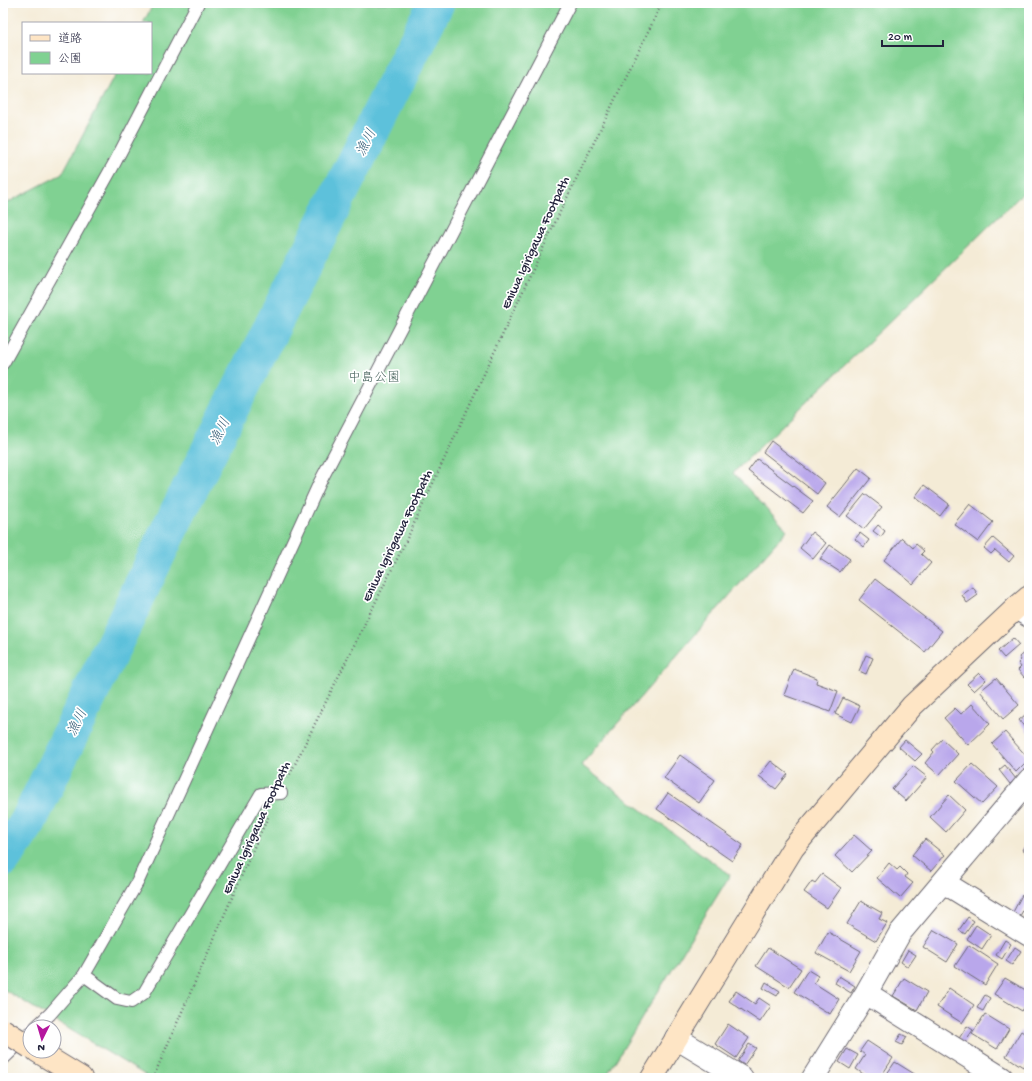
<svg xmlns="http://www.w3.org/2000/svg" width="1032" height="1081" font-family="'Gochi Hand','Klee One',sans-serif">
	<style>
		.green { fill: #80d192; stroke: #517a66 }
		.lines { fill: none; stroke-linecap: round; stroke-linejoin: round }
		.river { stroke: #5dc1db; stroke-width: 37 }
		.building { fill: #b9a7eb }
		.lane-casing { stroke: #6c6871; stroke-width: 14 }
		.street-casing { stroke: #6c6871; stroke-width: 24 }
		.secondary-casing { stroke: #6c6871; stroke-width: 24 }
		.path { stroke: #6c6871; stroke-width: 2.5; stroke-dasharray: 1 3; stroke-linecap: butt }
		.lane { stroke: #fff; stroke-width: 12 }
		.street { stroke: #fff; stroke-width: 22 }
		.secondary { stroke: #fee5c5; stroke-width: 22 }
		.secondary-bridge-casing { stroke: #6c6871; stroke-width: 24; stroke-linecap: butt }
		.secondary-bridge { stroke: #fee5c5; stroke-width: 22 }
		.labels { text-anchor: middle; stroke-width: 3.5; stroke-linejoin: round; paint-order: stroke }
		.street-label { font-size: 13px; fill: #22223b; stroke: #fff }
		.park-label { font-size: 13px; fill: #435f59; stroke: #fff }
		.water-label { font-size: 14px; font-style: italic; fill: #3a627b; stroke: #fff }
	</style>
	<rect width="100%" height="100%" fill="#fff"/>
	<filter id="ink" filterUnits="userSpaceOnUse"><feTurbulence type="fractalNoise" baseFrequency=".025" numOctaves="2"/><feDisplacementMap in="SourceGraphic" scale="8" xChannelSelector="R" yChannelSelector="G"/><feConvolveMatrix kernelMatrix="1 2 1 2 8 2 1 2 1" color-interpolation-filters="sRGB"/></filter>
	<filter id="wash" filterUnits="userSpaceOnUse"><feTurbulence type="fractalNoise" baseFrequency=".012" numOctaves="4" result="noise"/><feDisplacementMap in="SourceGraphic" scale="16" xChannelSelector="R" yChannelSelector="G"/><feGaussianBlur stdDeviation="0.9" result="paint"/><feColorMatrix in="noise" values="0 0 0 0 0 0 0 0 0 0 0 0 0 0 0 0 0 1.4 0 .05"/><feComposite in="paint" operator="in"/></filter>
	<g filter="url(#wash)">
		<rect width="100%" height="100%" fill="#f4ebd6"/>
		<path class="green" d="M154,3h875v184l-13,13 -283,273 54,57 -206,235 149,110 -125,203h-455l-147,-89v-784l59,-31 54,-101h35v-50h-8z"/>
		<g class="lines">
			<path class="river" d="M3,859l25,-37 141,-292 267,-527"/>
		</g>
		<g id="blocks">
			<path class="building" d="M771,441l54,42 -8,11 -54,-42z
				M757,459l56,42 -10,12 -55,-42z
				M858,468l13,10 -31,39 -13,-10z
				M924,485l25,19 -9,12 -25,-19z
				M865,494l17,13 -18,22 -17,-13z
				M970,504l23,18 -15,20 -24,-18z
				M878,525l7,6 -4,6 -8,-6z
				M812,532l14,11 -13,16 -13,-11z
				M860,533l9,7 -5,7 -9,-8z
				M902,538l11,10 3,-4 8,7 -3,3 10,9 -18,21 -29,-24z
				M993,538l21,18 -5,6 -14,-12 -4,4 -7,-6z
				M830,545l20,14 -10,13 -20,-13z
				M875,579l67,52 -17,21 -66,-52z
				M973,587l5,8 -11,8 -5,-8z
				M1013,638l6,7 -15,13 -6,-7z
				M1028,649l1,26 -4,3 -7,-8 3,-3 -3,-4 3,-3 -2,-3z
				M866,655l7,3 -7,16 -7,-3z
				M794,669l23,9 -1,5 22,8 -8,21 -46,-17z
				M979,673l7,7 -12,11 -7,-7z
				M996,678l23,27 -16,14 -23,-28z
				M843,698l17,8 -8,16 -17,-8z
				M972,704l18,20 -22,21 -24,-27 11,-10 6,6z
				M1025,715l4,5v13l-10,-13z
				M1005,732l24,27 -13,13 -24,-28z
				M942,739l16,15 -19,21 -14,-12 9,-11 -2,-2z
				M905,740l17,14 -7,7 -16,-14z
				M680,755l35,25 -16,23 -35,-25z
				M771,761l17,13 -12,15 -17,-13z
				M972,764l26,23 -16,17 -26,-23z
				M1005,765l11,14 -6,5 -11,-14z
				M913,766l14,11 -21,24 -14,-12z
				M668,793l75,52 -11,16 -75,-52z
				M949,795l16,15 -19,22 -16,-15z
				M854,835l18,16 -20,21 -17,-16z
				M925,839l20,16 -14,16 -19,-16z
				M1029,839v16l-7,-5z
				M889,863l8,7 3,-3 7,7 -2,3 8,6 -13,15 -23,-20z
				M822,874l19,14 -14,20 -23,-16 8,-11 3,2z
				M1022,895l7,4 -10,19 -7,-4z
				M861,901l21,12 -3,6 8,4 -11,18 -29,-17z
				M968,917l6,4 -9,13 -6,-4z
				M976,925l15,10 -9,14 -15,-10z
				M934,930l24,14 -11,18 -24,-15z
				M828,932l33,19 -12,20 -33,-18z
				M1005,940l6,4 -9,15 -6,-4z
				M969,945l29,19 -13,21 -30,-19z
				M1015,947l6,4 -9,14 -6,-4z
				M768,948l33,21 -12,18 -33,-21z
				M908,950l8,5 -8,12 -7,-5z
				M808,970l10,6 -4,7 25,16 -9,15 -36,-22z
				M839,976l16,10 -4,7 -16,-10z
				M904,978l23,14 -10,18 -24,-14z
				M1005,978l24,14v8l-7,11 -28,-17z
				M766,982l14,9 -3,5 -14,-8z
				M949,988l25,17 -12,18 -25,-16z
				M736,991l19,13 4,-6 12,8 -11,16 -31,-21z
				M985,995l5,3 -7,13 -6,-3z
				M985,1014l24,15 -12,20 -25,-15z
				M728,1024l21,14 -13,20 -21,-14z
				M967,1026l6,4 -9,13 -6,-3z
				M1021,1031l8,5v25l-2,-1 -4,7 -17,-11z
				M901,1034l6,3 -5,8 -6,-3z
				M867,1041l26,17 -13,20h-11l-13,-9 9,-14 -5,-4z
				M749,1044l7,4 -12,17 -6,-4z
				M847,1049l11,6 -8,14 -11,-7z
				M895,1062l26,16h-37z"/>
		</g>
	</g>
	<g filter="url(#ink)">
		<use href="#blocks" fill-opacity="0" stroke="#6c6871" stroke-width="1"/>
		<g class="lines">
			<defs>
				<path id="lane" d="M3,363l111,-199 84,-161
					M84,975l33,24 14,3 13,-9 117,-199 20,-1
					M36,1027l14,-13 34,-39 54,-94 182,-399 250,-479
					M3,1059l27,-26"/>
				<path id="street" d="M1016,608l13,8
					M943,882l86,53
					M866,993l136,85
					M676,1038l66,40
					M813,1078l53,-85 34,-60 129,-153"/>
				<path id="secondary" d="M37,1051l44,27
					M652,1078l141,-230 119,-142 104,-98 13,-11"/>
			</defs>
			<use href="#lane" class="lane-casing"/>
			<use href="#street" class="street-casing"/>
			<use href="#secondary" class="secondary-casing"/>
			<path class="path" d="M288,778l116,-233 155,-331 103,-211
				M153,1078l105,-240 11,-23"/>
			<use href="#lane" class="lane"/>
			<use href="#street" class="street"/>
			<use href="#secondary" class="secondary"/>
			<defs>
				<path id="secondary-bridge" d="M3,1030l27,17"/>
			</defs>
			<use href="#secondary-bridge" class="secondary-bridge-casing"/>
			<use href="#secondary-bridge" class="secondary-bridge"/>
		</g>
	</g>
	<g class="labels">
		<g class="street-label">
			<text transform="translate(534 242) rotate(-65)" y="5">Eniwa Igirigawa Footpath</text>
			<text transform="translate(396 535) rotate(-64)" y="5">Eniwa Igirigawa Footpath</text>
			<text transform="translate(255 827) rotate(-65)" y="5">Eniwa Igirigawa Footpath</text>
		</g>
		<g class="park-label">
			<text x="374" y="381">中島公園</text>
		</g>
		<g class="water-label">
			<text transform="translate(365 142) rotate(-63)" y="5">漁川</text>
			<text transform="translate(219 431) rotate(-63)" y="5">漁川</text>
			<text transform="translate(76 722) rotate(-64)" y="5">漁川</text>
		</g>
	</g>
	<rect width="1032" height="1081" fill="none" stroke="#fff" stroke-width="16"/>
	<rect x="22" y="22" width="130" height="52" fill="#ffffff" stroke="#a7a7b1"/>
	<rect x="30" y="35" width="20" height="6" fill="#fee5c5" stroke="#a7a7b1"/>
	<text x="58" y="42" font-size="12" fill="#22223b">道路</text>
	<rect x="30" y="52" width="20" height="12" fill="#80d192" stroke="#a7a7b1"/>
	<text x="58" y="62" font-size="12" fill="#22223b">公園</text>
	<g transform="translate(42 1039) rotate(185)"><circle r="19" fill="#ffffff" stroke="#a7a7b1"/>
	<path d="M0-3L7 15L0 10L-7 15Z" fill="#b5179e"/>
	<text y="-6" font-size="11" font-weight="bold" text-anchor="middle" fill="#22223b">N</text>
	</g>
	<path d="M882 40v6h61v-6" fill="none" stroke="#22223b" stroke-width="2"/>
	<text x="888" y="40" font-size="12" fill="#22223b" stroke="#ffffff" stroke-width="3" paint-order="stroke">20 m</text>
</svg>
